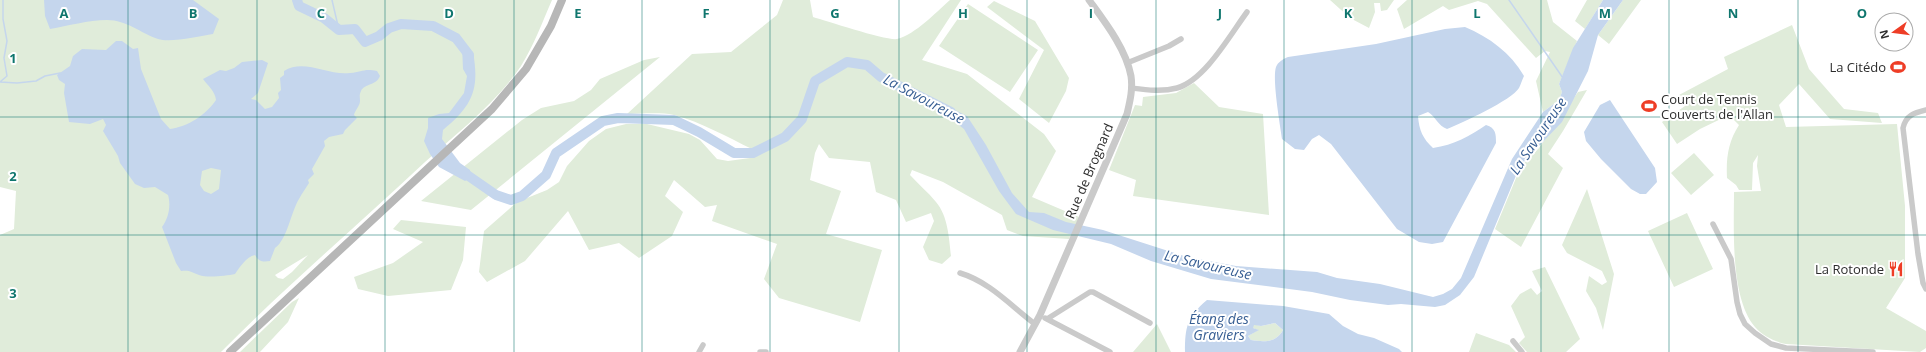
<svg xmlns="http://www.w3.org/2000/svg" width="1926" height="352" font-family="'Open Sans',sans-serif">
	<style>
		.green { fill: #e0ecda; fill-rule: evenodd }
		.water { fill: #c5d6ed; fill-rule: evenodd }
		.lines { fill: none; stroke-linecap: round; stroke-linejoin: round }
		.stream { stroke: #c5d6ed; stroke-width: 1.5 }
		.river { stroke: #c5d6ed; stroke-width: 10 }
		.minor { stroke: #cacaca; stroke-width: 5.5 }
		.tertiary { stroke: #cacaca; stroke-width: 7 }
		.secondary { stroke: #b7b7b7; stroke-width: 8 }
		.grid { fill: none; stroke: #0f766e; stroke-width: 1; stroke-opacity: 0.55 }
		.labels { text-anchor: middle; stroke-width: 4; stroke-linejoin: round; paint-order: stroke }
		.poi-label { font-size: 13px; fill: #2d2d2d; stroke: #fff; text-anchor: end }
		.street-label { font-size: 13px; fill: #2d2d2d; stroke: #fff }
		.water-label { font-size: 14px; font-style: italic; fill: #375e93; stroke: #fff }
		.grid-label { font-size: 13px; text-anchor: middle; font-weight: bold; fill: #0f766e; stroke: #fff; stroke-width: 4; stroke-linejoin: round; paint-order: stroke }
	</style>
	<rect width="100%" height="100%" fill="#fff"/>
	<path class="green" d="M0,0h552c-10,23 -18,45 -31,66 -24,36 -64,67 -96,96 -68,64 -139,124 -204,190h-221v-117l14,-6 2,-38 -16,-4zM308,255l-16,17 -9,7 -5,-1 -3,-3z
		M783,0h27l3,17c14,4 74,24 84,22 19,-5 38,-26 53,-39h11l-39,60 45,14 77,60 12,17 -24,46 47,20 -10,22 -46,-3 -16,-6 -5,-15 -59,-33 -31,-12 -2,5c8,9 18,17 26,27 12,14 13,36 15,54l-9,8 -13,-4 -6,-13 11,-26 -3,-8 -25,9 -10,-22 -20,-8 -6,-30 -41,-4 -10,-14 -4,9 -5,27 31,11 -15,43 56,16 -22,72 -81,-24 -15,-19 13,-35 -65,-23 5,-16 -12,2 -31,-27 -9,16 18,16 -11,24 -33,22 -20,-15 -30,7 -21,-39 -43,50 -38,21 -8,-10 5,-41 33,-29 30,-12 12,-8 8,-16 22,-25 17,-12 20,-5h21l42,10 11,6 17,19 11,2 22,-3 2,-9c-25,-12 -51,-27 -78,-34 -15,-3 -32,-1 -47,-1l65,-60 39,-2 46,-37z
		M1330,0h64l-7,10 -6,1 -1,-8h-6l1,9 -6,16 -19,-10z
		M1407,0h140l6,22 24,19 -18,43 3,8 -3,8 -16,12 -7,-31 14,-29 -5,-1 -9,7 -49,-54 -9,-3 -29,9 -6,-4 -39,23 -7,-20z
		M1587,0h16l-18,29 -10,-8z
		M1623,0h18l-32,44 -11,-9z
		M994,1l41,20 34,57 -3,13 -17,32 -30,-24 25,-49 -57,-43z
		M968,4l70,46 -28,42 -71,-46z
		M1792,25l17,44 35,40 34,4 4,10 -52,-4 -31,-35 -20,21 7,22 111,-3 8,82v72l-19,30 40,23v17l-6,4 -134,-8c-11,-2 -23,-8 -31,-17 -25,-29 -21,-99 -21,-135l27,-1 -4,-25 1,-11 -5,8 -1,27h-13l-3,-5 -9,-7c-1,-20 1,-36 12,-53l-10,-10 -29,14 -23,15 -15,-22 23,-16 -6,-11 49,-26 -4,-12z
		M660,57l-189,153 -50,-9 101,-81 19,-12 33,-7 17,-11 9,-11 44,-19z
		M1194,83l25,24 44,7 6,101 -136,-19 3,-16 -27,-10 26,-65 7,1 1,-9 33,-4z
		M1587,90l-24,41 -15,23 15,14 -42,79 -26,-18 26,-63 18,-18 39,-56z
		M1694,153l20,22 -23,20 -20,-22z
		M1587,189l27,85 -11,56 -7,-22 -10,-17 3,-15 13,9 5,-3 -5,-11 -35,-18 -5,-8z
		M1687,213l26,56 -39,18 -26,-56z
		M401,220l65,7 -3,33 -12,30 -63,6 -30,-7 -4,-12 39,-14 30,-21 -30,-13z
		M1545,267l35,72 -14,13h-39l-8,-9 6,-6 -14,-31 9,-12 11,-6 6,7 5,-4 -10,-20z
		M299,298l-11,24 -28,30h-20l52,-50z
		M1275,323l8,7c-7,13 -19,12 -32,10l-3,-4 10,-6 -5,-2v-4l8,2z
		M1157,324l14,28h-38z
		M1476,333l33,12 7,7h-47z"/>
	<path class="water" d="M44,0h149l26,19 -6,15c-14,2 -42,9 -55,5 -18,-6 -31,-19 -51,-19 -19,0 -39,6 -57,9l-5,-13z
		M1603,0h20l-25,35 -10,36 -26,51 -42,44 -46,111 -14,18 -15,10 -10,2 -34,-3 -13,1 -38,-5 -38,-8 -101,-13 -60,-18 -40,-17 -58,-14 -37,-16 -17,-23 -35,-62 -27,-21 6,-4 24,12 19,29 26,48 17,19 15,1 22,9 37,8 84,27 49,9 81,6 20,6 43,6 53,13 10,-3 9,-5 9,-11 51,-119 31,-47 16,-12 3,-8 -3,-8 14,-36z
		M1465,27c24,10 46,26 59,49 -2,4 -3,8 -5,12 -7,12 -57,35 -72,41 -9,-3 -11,-12 -19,-17l-10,4c1,14 5,23 15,32 21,-3 37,-12 53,-23 10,3 10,9 10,18l-53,99 -11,2 -13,-2 -22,-13 -66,-85 -12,-9 -7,4 -8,11 -9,-1 -13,-10c-2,-15 -10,-60 -6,-72 2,-5 7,-8 12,-10l88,-13 69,-15z
		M116,41h6l11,8 5,-1 3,21 20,50 9,10c17,-2 36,-14 46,-29 -1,-9 -8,-14 -13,-21l17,-9 6,1 8,-3 8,-6 20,-2 6,3 -10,30 -7,6 5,1 9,9 7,-2 7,-9 -1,-5 3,-3 -1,-12 4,-3v-4c20,-13 44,5 66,2 12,-1 14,-5 27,-2l3,5c-4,10 -15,7 -19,15 -2,4 -1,6 -1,10 0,5 -5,9 -6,14l3,3 -12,12 -2,4 -14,3 -5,4 1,5 -13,23 2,5 -6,6 1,3c-3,5 -7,10 -10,16 -8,13 -12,41 -24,49l-5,13c-7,1 -11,1 -15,-6 -9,2 -15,12 -20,19 -9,2 -28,4 -36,1 -9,-3 -8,-5 -18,-4l-5,-8 -14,-36c7,-9 9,-22 6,-32l-13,-8 -11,1 -9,-4 -15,-21 -2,-7 -15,-25 3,-6 -3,-6 -13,5 -21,-2 -5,-29 1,-9 -6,-4 -2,-5 13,-9 3,-10 9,-7 24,1zM211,168l10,2 -2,19 -8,5 -7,-3 -4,-6 2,-14z
		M462,46l11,6c7,38 -1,54 -30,78l-1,9 18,24 10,7 1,8 -6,3 -26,-14 -9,-13 -6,-13 4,-13v-10l11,-4 10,-1 15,-20 3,-17 -4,-7z
		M1610,100l45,68 2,14 -11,12h-6l-9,-5 -30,-30 -15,-18 -2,-9 16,-27z
		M1207,300l76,6 46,8 14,12 15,8 16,4 25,11 3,3h-217c0,-25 2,-35 22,-52zM1275,323l8,7c-7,13 -19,12 -32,10l-3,-4 11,-6 -6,-2 1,-3 7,1z"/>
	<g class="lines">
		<path class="stream" d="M332,0l7,30
			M1509,0l54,78
			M0,82l17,1 19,-2 9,-5 15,-3 2,1
			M0,82l7,-6 -3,-18 3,-17 -4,-22v-19"/>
		<path class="river" d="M297,0l2,6 25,12 15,12 16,-1 10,13 14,-6 10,-8 12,-4 32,2 23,12 13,17v3
			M460,170l36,25 15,5 11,-4 24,-21 10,-22 47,-32 15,-3 56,2 25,12 35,21h19l32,-16 17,-18 13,-38 32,-19 20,3 14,12 70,35"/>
		<path class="minor" d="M1127,63l42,-17 12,-7
			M1131,88c16,2 31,4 46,0 28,-8 53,-53 70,-76
			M1926,110c-12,3 -20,5 -23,18l15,126 5,29 3,6
			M1713,224l18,35 6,43 3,12 5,10 10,9 16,11 15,4 87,4
			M960,273c30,9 51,33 75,51
			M1045,318l65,34
			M1047,319l43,-27h3l57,31
			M1513,341l9,11
			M699,352l4,-7
			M760,352h6"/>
		<path class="tertiary" d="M1020,352l20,-37 87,-201c3,-13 6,-25 4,-38 -5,-27 -26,-54 -42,-76"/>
		<path class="secondary" d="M230,352l262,-243 34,-40 25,-43 11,-26"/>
	</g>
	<path class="grid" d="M128,0v352M257,0v352M385,0v352M514,0v352M642,0v352M770,0v352M899,0v352M1027,0v352M1156,0v352M1284,0v352M1412,0v352M1541,0v352M1669,0v352M1798,0v352M0,117h1926M0,235h1926"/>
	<defs>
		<symbol id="stadium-bare" viewBox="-9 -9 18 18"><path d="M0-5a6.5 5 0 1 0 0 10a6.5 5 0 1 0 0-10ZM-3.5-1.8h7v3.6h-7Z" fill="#ee3d26" stroke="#fff" stroke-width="2.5" paint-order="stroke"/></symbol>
		<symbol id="restaurant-bare" viewBox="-9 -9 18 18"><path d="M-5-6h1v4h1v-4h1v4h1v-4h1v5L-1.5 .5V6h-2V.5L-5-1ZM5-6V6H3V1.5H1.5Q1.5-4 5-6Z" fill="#ee3d26" stroke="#fff" stroke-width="2.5" paint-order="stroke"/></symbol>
	</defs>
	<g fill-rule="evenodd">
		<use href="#stadium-bare" x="1887" y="56" width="22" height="22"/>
		<use href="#stadium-bare" x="1638" y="95" width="22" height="22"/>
		<use href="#restaurant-bare" x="1885" y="258" width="22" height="22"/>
	</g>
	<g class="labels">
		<g class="poi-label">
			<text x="1886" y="72">La Citédo</text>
			<text x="1661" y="104" text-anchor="start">Court de Tennis<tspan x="1661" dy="15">Couverts de l'Allan</tspan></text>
			<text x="1884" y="274">La Rotonde</text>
		</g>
		<g class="street-label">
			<text transform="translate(1089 171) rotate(-67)" y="5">Rue de Brognard</text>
		</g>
		<g class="water-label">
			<text transform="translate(924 99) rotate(28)" y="5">La Savoureuse</text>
			<text transform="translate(1538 136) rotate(-56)" y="5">La Savoureuse</text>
			<text transform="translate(1208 265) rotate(13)" y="5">La Savoureuse</text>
			<text x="1219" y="324">Étang des<tspan x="1219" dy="16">Graviers</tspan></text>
		</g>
	</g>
	<g class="grid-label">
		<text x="64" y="18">A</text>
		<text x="193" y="18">B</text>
		<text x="321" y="18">C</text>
		<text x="449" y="18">D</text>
		<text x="578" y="18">E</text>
		<text x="706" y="18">F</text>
		<text x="835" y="18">G</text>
		<text x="963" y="18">H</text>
		<text x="1091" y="18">I</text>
		<text x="1220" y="18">J</text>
		<text x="1348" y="18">K</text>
		<text x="1477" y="18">L</text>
		<text x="1605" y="18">M</text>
		<text x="1733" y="18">N</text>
		<text x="1862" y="18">O</text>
		<text x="13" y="63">1</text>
		<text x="13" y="181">2</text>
		<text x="13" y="298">3</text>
	</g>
	<g transform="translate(1894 32) rotate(256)"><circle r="19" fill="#ffffff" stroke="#ababab"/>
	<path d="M0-3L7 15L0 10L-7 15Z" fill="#ee3d26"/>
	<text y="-6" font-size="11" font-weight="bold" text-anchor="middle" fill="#2d2d2d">N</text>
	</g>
</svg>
